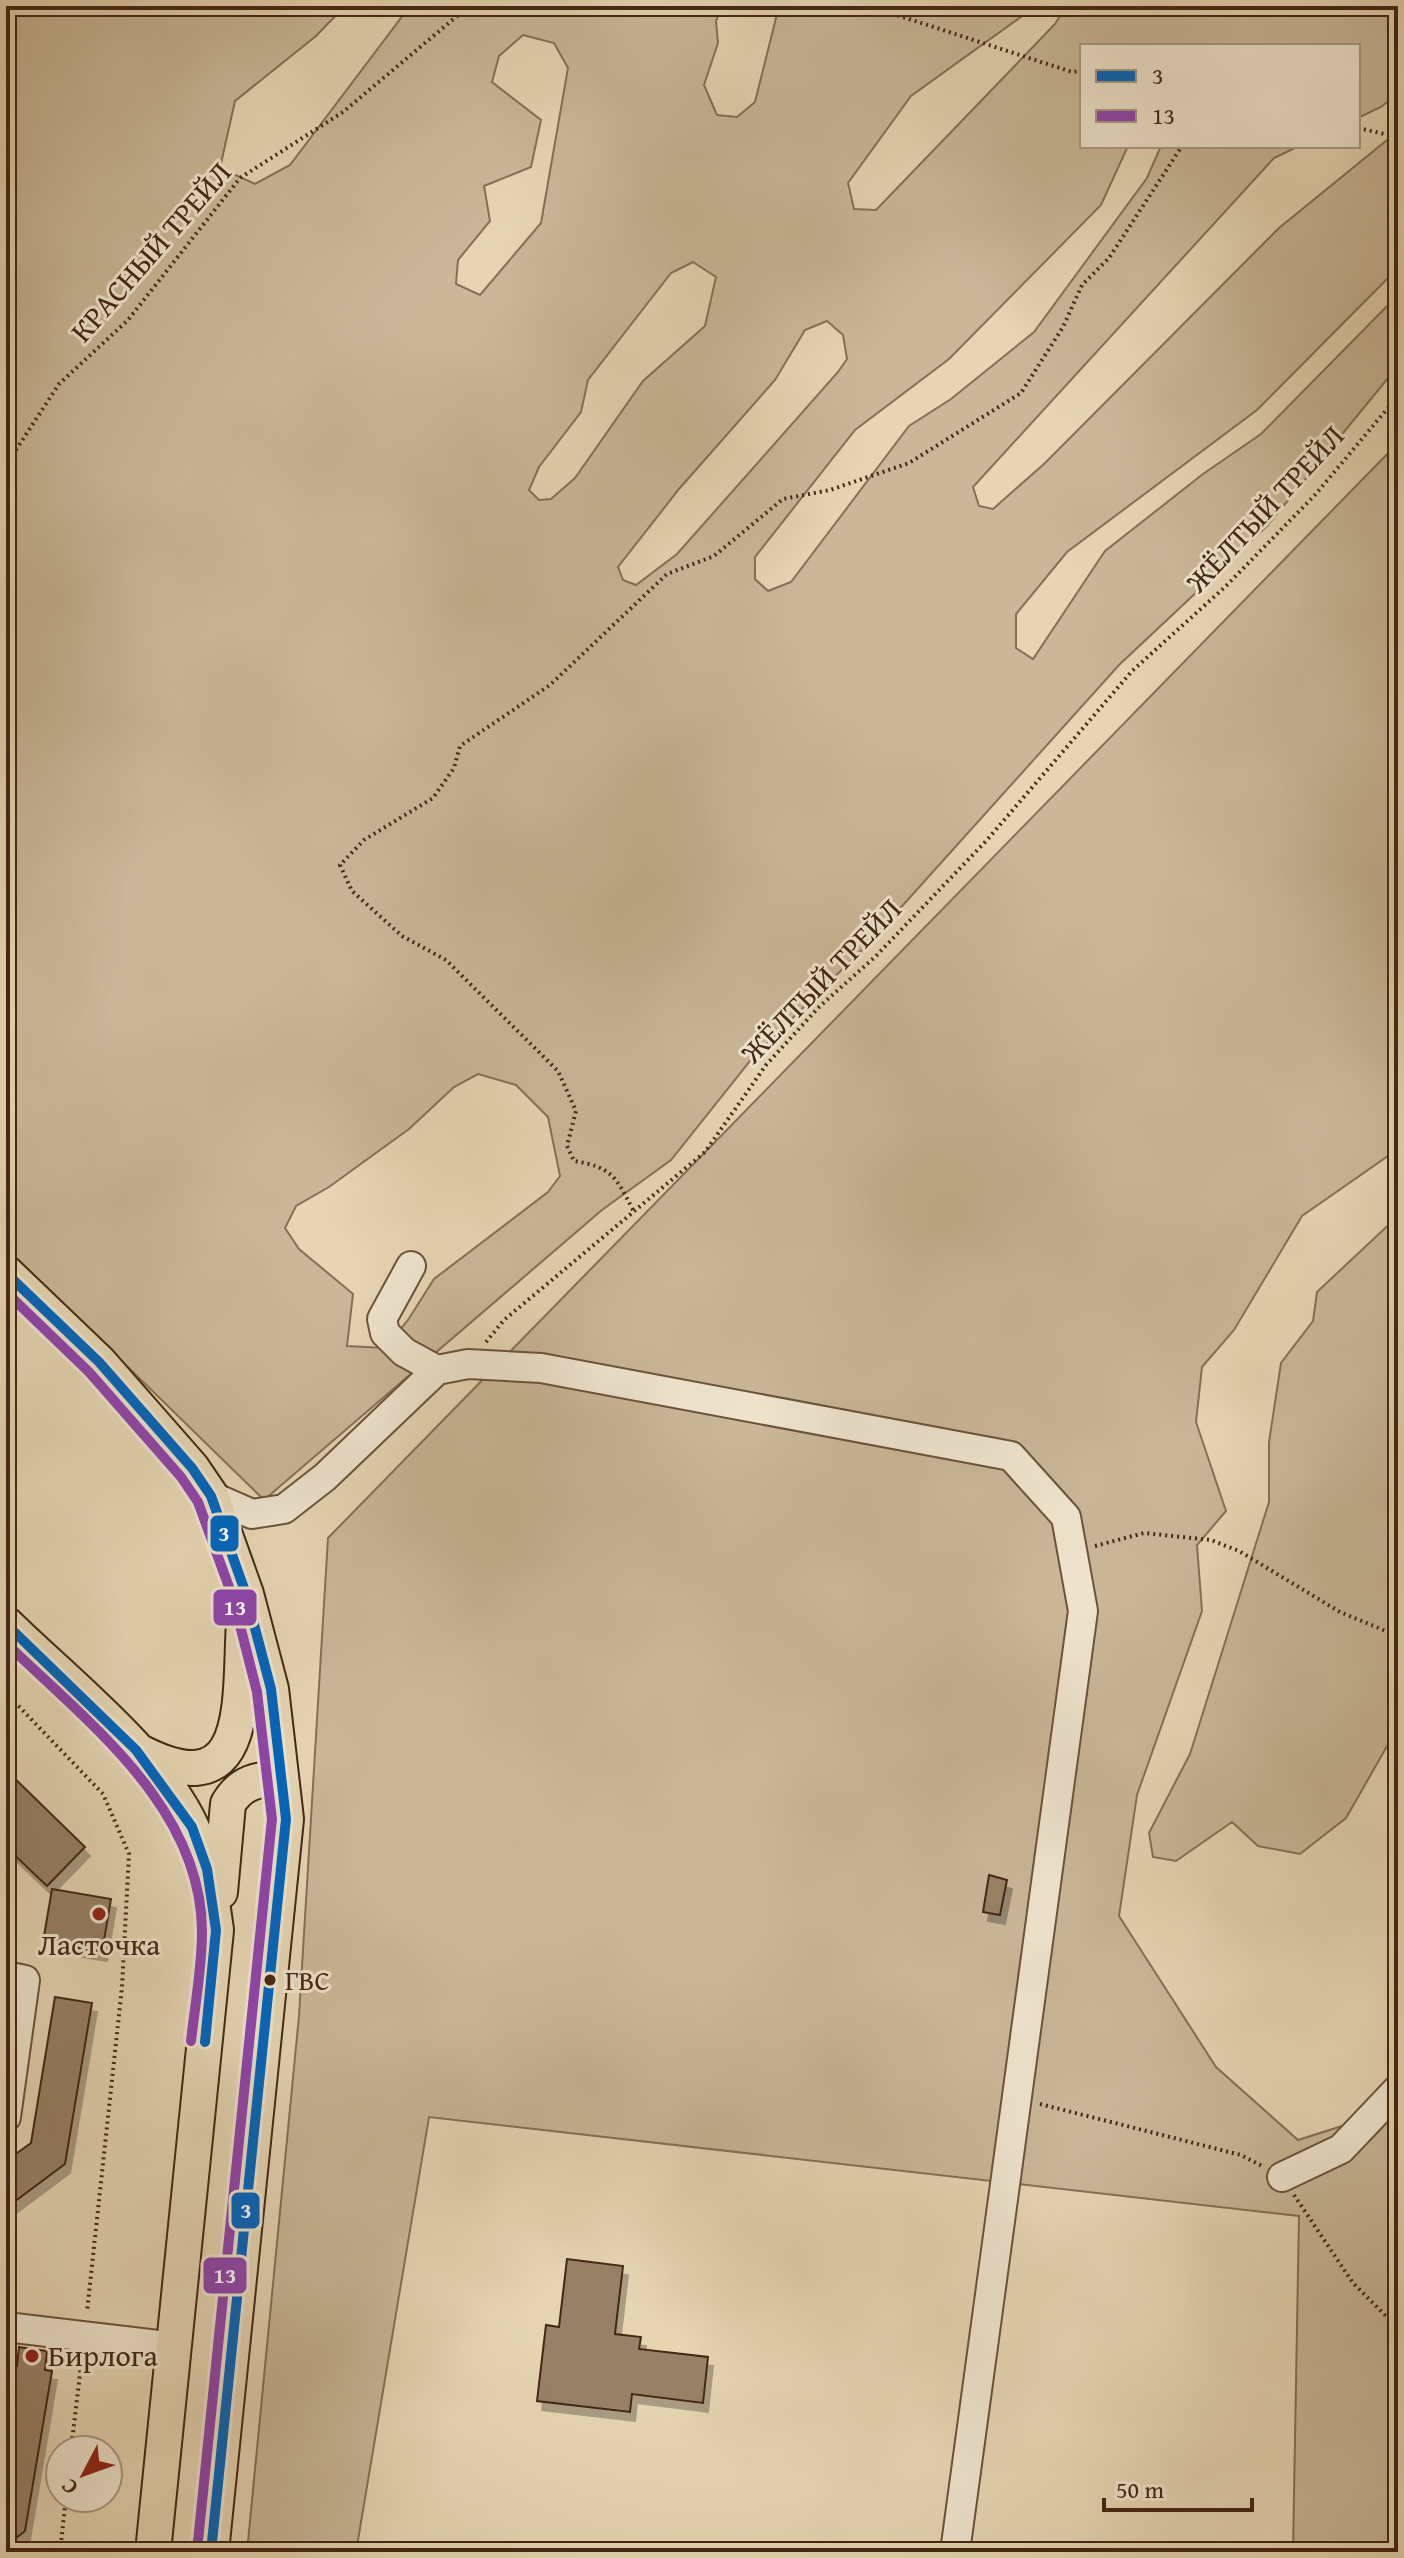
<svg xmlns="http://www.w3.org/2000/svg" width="1404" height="2558" font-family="'Gentium Book Plus',serif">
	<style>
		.green { fill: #c9b798; stroke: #866f56; stroke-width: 2; fill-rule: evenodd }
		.building { fill: #978166; stroke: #432713; stroke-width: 2; filter: url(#shadow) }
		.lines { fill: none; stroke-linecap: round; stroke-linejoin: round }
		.minor-casing { stroke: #6c523b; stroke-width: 32 }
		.major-casing { stroke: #432713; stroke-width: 38 }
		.path { stroke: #432713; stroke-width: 4; stroke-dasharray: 2 4; stroke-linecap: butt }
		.minor { stroke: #eee4ce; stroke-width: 28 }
		.major { stroke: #e5d5b3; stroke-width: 34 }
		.bus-1-casing { stroke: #eee4ce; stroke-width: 16 }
		.bus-2-casing { stroke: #eee4ce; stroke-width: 16 }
		.bus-1 { stroke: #0065bd; stroke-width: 10 }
		.bus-2 { stroke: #8e44ad; stroke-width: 10 }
		.poi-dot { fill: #8f2418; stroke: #eee4ce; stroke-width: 3 }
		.bus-dot { fill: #432713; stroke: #eee4ce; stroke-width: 3 }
		.labels { text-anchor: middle; stroke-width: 6; stroke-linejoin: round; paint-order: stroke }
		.bus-label { font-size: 28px; fill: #432713; stroke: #eee4ce; text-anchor: start }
		.street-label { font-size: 30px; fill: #432713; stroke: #eee4ce }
		.poi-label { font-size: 30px; fill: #432713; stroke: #eee4ce }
		.line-badge { stroke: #eee4ce; stroke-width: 3 }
		.badge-label { font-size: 22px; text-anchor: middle; font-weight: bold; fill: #fff }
	</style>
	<defs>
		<filter id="shadow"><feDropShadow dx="5" dy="9" stdDeviation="0" flood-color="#0004"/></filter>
	</defs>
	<rect width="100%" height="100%" fill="#e5d5b3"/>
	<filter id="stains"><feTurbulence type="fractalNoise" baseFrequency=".0025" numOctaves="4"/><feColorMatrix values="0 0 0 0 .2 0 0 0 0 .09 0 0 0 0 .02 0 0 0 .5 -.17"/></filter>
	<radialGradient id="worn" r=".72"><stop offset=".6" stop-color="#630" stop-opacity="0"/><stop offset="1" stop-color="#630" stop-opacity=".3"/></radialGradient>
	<path class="green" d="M6,6h339l-29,30 -81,65 -15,67 35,16 35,-19 120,-159h312l-6,15 2,22 -14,42 13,30 20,2 18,-15 24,-96h257l-125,90 -63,87 6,26 22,1 179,-186 11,-18h332v87l-17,14 -23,11v-72h-276v100h46l-27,59 -152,154 -94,71 -100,127v22l13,12 23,-9 118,-156 42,-27 83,-67 113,-154 14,-32h138l-25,12 -301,329 6,19 14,3 51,-45 235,-236 119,-97v137l-141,142 -190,142 -51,62v34l17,11 72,-108 98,-77 58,-40 137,-139v71l-131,160 -148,139 -251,279 -114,112 -83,104 -69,50 -338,290 -258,-252zM523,35l31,8 14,25 -27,155 -61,72 -24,-11 2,-24 32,-39 -6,-35 47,-19 10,-47 -49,-38 7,-26zM693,262l23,15 -11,49 -62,55 -68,97 -24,21 -12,1 -10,-10 10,-23 42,-55 7,-32 83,-107zM827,321l16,14 4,24 -9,13 -161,182 -41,31 -13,-5 -5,-13 61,-78 96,-109 30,-50zM478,1074l38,11 32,32 12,59 -12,16 -114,87 -26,41 -23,28 -38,-2 6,-52 -54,-45 -14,-21 11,-22 33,-19 80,-58 45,-42z
		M1398,443v706l-96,67 -68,114 -32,37 -6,55 30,89 -29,34 5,66 -65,184 -18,121 97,151 82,73 100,-32v444h-105l6,-336 -870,-99 -73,435h-109l52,-536 29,-478z
		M1398,1216v511l-52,91 -46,36 -42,-8 -26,-24 -56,39 -23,-4 -4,-24 41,-79 79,-252v-60l12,-79 32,-42 4,-29z"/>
	<path class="building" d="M6,1770l79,77 -38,39 -41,-39z
		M989,1875l18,5 -7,35 -17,-3z
		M52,1889l59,10 -9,53 -59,-10z
		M55,1997l37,6 -27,161 -59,44v-47l25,-18z
		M567,2259l56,7 -8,68 26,3 -2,12 69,8 -5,46 -71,-9 -2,18 -93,-11 9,-76 13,2z
		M19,2347l28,4 -2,19 7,1 -27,160 -19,15v-138l6,-43 5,1z"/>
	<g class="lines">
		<defs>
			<path id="minor" d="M411,1266l-29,53 3,14 19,19 33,18 31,-6 73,4 470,88 55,61 17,94 -128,941
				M211,1496l41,18 32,-5 41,-32 112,-107
				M6,1976l19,4 -19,137
				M1282,2177l59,-28 57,-60
				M6,2327l169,20"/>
			<path id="major" d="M6,1273l93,89 93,106 19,28 35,98 25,95 15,130 -75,733
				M6,1624c58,57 153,131 186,204 15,33 19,67 24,102l-63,622
				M140,1752c113,58 99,-55 104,-130
				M220,1892l8,-88c12,-21 30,-26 53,-25"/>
		</defs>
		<use href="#minor" class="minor-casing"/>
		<use href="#major" class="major-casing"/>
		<path class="path" d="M869,6l203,66 10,-1
			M1358,128l40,9
			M6,465l53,-81 69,-64 112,-142 103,-66 126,-106
			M633,1210c-17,-33 -21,-43 -59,-49l-7,-15 9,-35 -18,-40 -112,-111 -44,-24 -50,-45 -12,-26 24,-25 69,-42 21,-30 6,-22 90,-61 117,-111 47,-18 69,-57 47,-9 79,-27 112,-70 42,-66 19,-42 27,-27 73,-112
			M486,1342l18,-22 201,-168 61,-87 52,-57 58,-52 111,-116 145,-169 93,-84 90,-92 83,-99
			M1095,1546l49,-13 67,7 28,11 101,61 58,24
			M6,1693l97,101 26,60 -7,133 -35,325
			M1040,2104l201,51 21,11
			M1294,2195l59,88 45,45
			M71,2450l11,-93
			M60,2552l6,-54"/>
		<use href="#minor" class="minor"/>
		<use href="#major" class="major"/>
		<defs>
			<path id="bus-1" d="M6,1273l93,89 93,106 19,28 35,98 25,95 15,130 -75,733
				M6,1624l130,126 56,77 15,42 9,61 -11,112"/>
			<path id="bus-2" d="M6,1292l83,80 92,105 17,25 35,96 24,94 15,127 -75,732
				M6,1643c81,79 196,164 196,289 0,35 -7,73 -11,109"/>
		</defs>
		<use href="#bus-1" class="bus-1-casing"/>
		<use href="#bus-2" class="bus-2-casing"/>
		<use href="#bus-1" class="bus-1"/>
		<use href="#bus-2" class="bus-2"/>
	</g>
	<g class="poi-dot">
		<circle cx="99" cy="1914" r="8"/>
		<circle cx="32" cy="2356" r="8"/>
	</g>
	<circle class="bus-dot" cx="270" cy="1980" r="7"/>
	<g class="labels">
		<g class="bus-label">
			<text x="285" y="1990">ГВС</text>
		</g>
		<g class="street-label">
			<text transform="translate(151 252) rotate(-49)" y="10">КРАСНЫЙ ТРЕЙЛ</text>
			<text transform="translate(1265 509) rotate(-47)" y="10">ЖЁЛТЫЙ ТРЕЙЛ</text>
			<text transform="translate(821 981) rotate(-46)" y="10">ЖЁЛТЫЙ ТРЕЙЛ</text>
		</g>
		<g class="poi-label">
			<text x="99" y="1955">Ласточка</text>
			<text x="48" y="2366" text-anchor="start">Бирлога</text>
		</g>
	</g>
	<g class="line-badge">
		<rect x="209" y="1514" width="31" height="39" rx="8" fill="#0065bd"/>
		<rect x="212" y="1588" width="46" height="39" rx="8" fill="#8e44ad"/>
		<rect x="230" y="2191" width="31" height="39" rx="8" fill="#0065bd"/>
		<rect x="202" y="2256" width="46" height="39" rx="8" fill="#8e44ad"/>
	</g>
	<g class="badge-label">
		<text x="224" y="1541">3</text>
		<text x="235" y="1615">13</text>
		<text x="246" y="2218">3</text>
		<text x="225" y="2283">13</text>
	</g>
	<rect width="1404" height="2558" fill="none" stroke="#e5d5b3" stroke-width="32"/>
	<rect x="8" y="8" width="1388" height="2542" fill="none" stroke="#432713" stroke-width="4"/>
	<rect x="16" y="16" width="1372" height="2526" fill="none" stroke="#432713" stroke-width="2"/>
	<rect x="1080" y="44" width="280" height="104" fill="#eee4ce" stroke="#aa9883" stroke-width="2"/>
	<rect x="1096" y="70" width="40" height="12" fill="#0065bd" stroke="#aa9883" stroke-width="2"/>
	<text x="1152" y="84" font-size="24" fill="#432713">3</text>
	<rect x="1096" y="110" width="40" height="12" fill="#8e44ad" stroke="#aa9883" stroke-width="2"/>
	<text x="1152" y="124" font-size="24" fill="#432713">13</text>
	<g transform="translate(84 2474) rotate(229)"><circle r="38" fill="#eee4ce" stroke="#aa9883" stroke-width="2"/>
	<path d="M0-6L14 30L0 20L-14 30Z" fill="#8f2418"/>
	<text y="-12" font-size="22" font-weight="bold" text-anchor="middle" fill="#432713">С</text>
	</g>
	<path d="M1104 2498v12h148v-12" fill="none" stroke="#432713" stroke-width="4"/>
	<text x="1116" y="2498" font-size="24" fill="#432713" stroke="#eee4ce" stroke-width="6" paint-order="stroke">50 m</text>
	<rect width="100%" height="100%" filter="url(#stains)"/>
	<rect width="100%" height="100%" fill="url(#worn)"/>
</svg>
